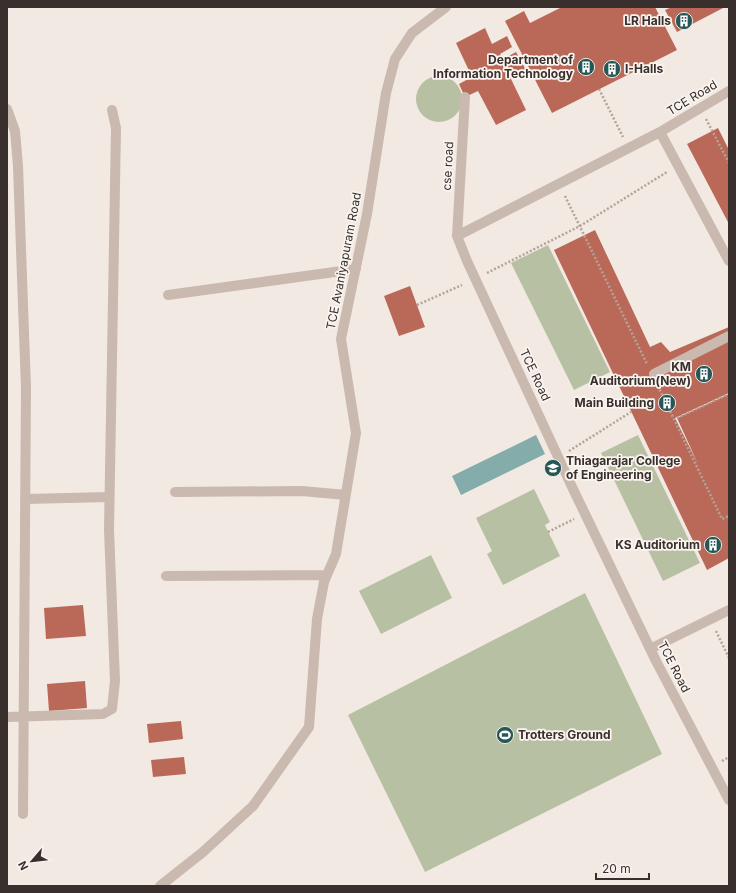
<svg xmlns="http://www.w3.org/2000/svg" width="736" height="893" font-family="Inter,sans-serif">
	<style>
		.green { fill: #b8c0a3 }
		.water { fill: #84acab }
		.building { fill: #ba6958 }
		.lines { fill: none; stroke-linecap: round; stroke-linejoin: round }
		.path { stroke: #b5a399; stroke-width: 2.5; stroke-dasharray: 2 2; stroke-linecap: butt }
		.minor { stroke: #c9b9af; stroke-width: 10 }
		.labels { text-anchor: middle; stroke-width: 3.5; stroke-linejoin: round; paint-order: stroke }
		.poi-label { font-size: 12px; font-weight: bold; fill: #392f2c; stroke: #f9f4ef; text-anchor: end }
		.street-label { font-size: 12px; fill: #392f2c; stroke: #f9f4ef }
	</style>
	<rect width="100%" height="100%" fill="#f2e9e2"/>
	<path class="green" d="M416 99a23 23 0 1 1 46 0a23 23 0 1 1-46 0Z
		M548,245l62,127 -36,18 -63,-127z
		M638,435l62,128 -37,18 -62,-128z
		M534,489l16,33 -5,3 15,31 -57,29 -16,-31 5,-3 -16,-33z
		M431,555l21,43 -71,36 -22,-43z
		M585,593l77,161 -237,118 -77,-157z"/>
	<path class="water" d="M536,435l9,19 -84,41 -9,-19z"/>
	<path class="building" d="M562,7h93l22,43 -125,63 -47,-92 19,-10 6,12z
		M672,7h53l-48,25 -12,-22z
		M485,28l7,16 15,-8 5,11 -12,7 3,5 13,-7 11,20 -16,7 15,31 -30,15 -18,-34 -13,6 -6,-13 13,-7 -16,-34z
		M718,128l11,22v74l-42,-80z
		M595,230l55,117 11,-5 9,10 59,-25v66l-54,25 23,46 -21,-46 52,-24v164l-22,12 -153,-320z
		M410,286l15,41 -26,9 -15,-40z
		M83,605l3,31 -40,3 -2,-31z
		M85,681l2,27 -38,3 -2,-27z
		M181,721l2,18 -34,4 -2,-19z
		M184,757l2,17 -33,3 -2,-17z"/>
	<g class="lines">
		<path class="path" d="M599,89l24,48
			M706,119l23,44
			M565,196l82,168
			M487,273l93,-47 87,-54
			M417,305l45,-20
			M658,386l64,133 7,-3
			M677,418l52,-24
			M569,451l62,-39
			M548,532l26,-13
			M716,631l13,27
			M722,761l7,-4"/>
		<path class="minor" d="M729,91l-69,41 -203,104 10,25 106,228 83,172 73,139
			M7,109l8,22 3,35 8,222 -3,426
			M660,132l69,129
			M457,236l8,-139
			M168,295l188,-26
			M654,374l75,-38
			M175,492l127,-1 44,4
			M25,499l84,-2
			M166,576l161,-1
			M650,649l79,-39
			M7,717l96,-3 9,-5 3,-28 -6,-151 7,-402 -4,-18
			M160,886l43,-34 50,-46 56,-79 8,-108 7,-37 12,-28 20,-121 -15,-94 26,-125 19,-121 9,-34 17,-26 34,-26"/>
	</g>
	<defs>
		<symbol id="building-disc" viewBox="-11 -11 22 22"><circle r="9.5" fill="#265656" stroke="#f9f4ef"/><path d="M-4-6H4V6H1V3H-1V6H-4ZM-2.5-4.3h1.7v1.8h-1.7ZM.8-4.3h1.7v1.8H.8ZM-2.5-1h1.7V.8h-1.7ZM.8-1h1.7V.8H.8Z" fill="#fff"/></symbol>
		<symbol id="university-disc" viewBox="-11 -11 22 22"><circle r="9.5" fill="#265656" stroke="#f9f4ef"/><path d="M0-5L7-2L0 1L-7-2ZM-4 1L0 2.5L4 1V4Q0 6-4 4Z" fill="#fff"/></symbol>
		<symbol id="stadium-disc" viewBox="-11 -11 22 22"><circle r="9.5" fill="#265656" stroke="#f9f4ef"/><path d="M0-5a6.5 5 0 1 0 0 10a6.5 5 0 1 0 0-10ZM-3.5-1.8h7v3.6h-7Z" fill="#fff"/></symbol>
	</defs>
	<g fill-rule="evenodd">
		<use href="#building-disc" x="674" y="11" width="20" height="20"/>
		<use href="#building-disc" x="576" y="57" width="20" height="20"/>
		<use href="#building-disc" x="602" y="59" width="20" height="20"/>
		<use href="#building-disc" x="694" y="364" width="20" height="20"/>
		<use href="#building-disc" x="657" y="393" width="20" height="20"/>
		<use href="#university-disc" x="543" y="458" width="20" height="20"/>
		<use href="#building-disc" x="703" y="535" width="20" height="20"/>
		<use href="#stadium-disc" x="495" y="725" width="20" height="20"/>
	</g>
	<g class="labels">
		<g class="poi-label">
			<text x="671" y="25">LR Halls</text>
			<text x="573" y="64">Department of<tspan x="573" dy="14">Information Technology</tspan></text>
			<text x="625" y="73" text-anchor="start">I-Halls</text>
			<text x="691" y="371">KM<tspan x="691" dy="14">Auditorium(New)</tspan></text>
			<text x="654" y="407">Main Building</text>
			<text x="566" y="465" text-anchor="start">Thiagarajar College<tspan x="566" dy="14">of Engineering</tspan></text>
			<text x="700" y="549">KS Auditorium</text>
			<text x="518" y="739" text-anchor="start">Trotters Ground</text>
		</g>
		<g class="street-label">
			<text transform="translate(692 98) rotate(-31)" y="4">TCE Road</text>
			<text transform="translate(448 166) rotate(-87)" y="4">cse road</text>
			<text transform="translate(344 261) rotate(-79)" y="4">TCE Avaniyapuram Road</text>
			<text transform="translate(535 375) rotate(65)" y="4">TCE Road</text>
			<text transform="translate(674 667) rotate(63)" y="4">TCE Road</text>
		</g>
	</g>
	<rect width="736" height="893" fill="none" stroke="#392f2c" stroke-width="16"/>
	<g transform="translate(32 861) rotate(242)" stroke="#f9f4ef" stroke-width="3" paint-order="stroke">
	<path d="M0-3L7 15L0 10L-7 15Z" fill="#392f2c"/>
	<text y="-6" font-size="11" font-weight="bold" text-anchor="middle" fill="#392f2c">N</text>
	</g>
	<path d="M596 873v6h53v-6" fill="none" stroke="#392f2c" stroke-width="2"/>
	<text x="602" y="873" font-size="12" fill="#392f2c" stroke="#f9f4ef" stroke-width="3" paint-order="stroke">20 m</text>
</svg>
